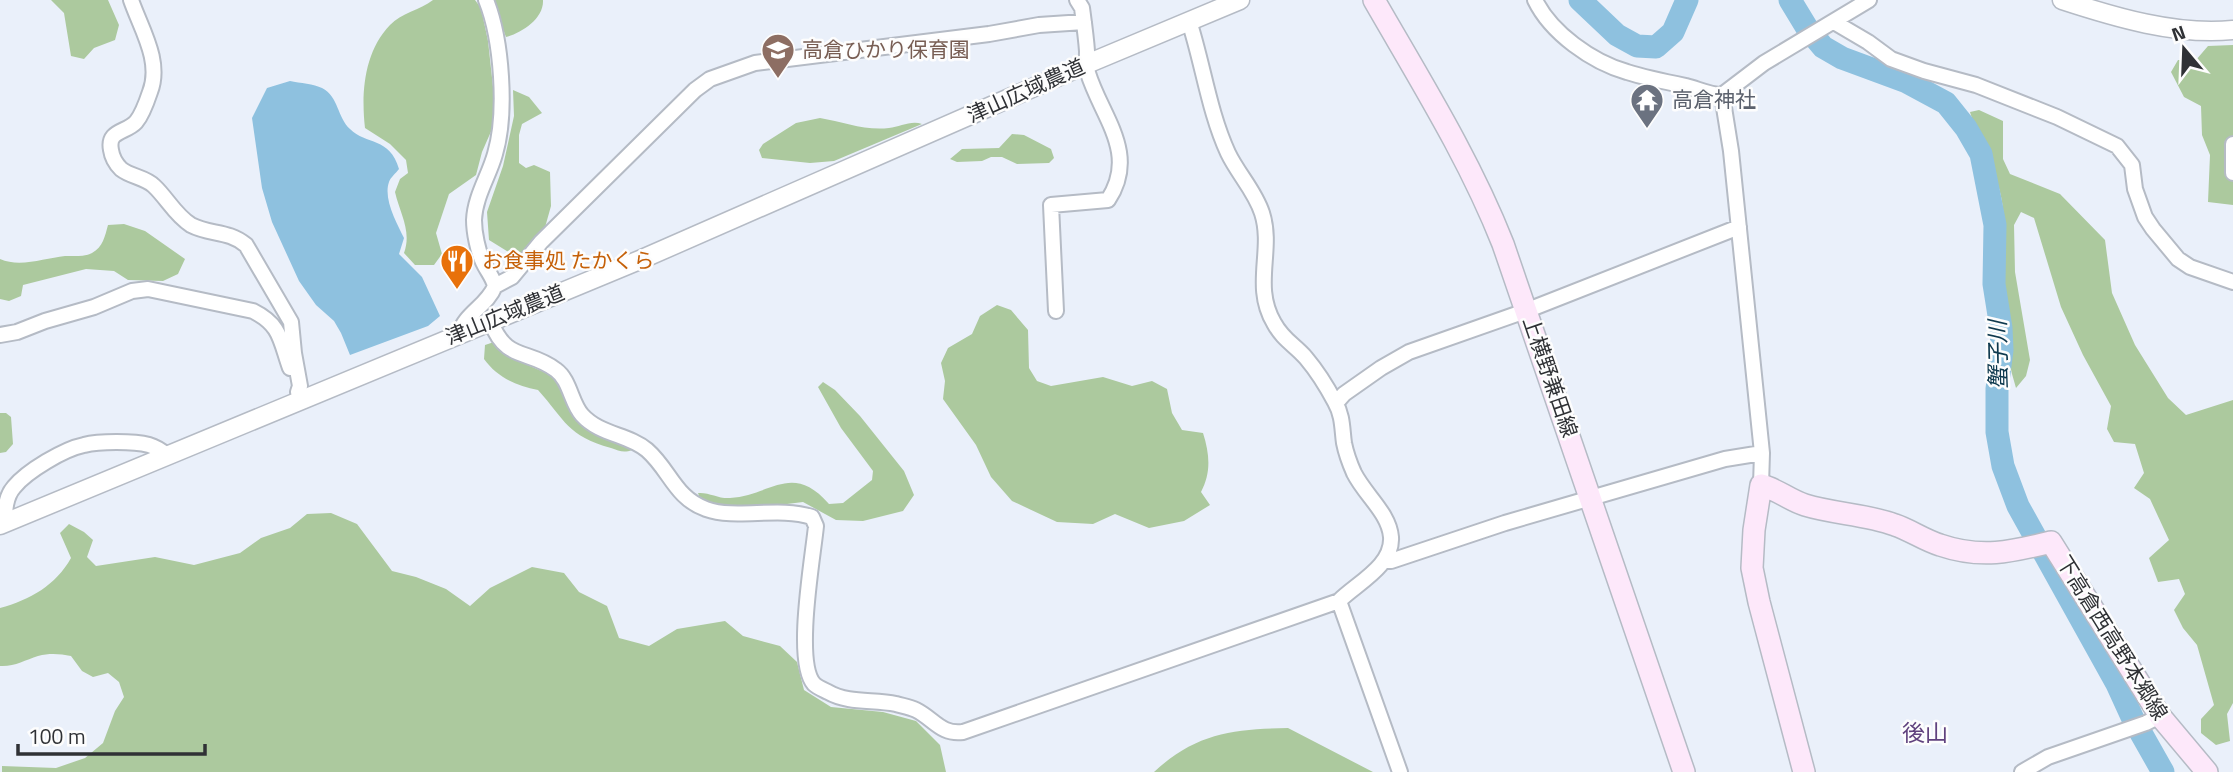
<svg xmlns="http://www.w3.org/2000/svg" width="2233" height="772" font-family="'Titillium Web','Noto Sans JP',sans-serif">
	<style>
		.forest { fill: #acc99e }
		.water { fill: #8ec1df }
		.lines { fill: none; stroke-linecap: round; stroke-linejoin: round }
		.river { stroke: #8ec1df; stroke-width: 23 }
		.minor-casing { stroke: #b5bbc5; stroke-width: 18 }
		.tertiary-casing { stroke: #b5bbc5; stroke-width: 21 }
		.secondary-casing { stroke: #b5bbc5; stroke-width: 24 }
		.minor { stroke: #fff; stroke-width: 14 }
		.tertiary { stroke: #fff; stroke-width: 18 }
		.secondary { stroke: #fde8fa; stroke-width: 21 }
		.labels { text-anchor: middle; stroke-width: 5; stroke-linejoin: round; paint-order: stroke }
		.education-label { font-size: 21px; fill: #785e54; stroke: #fdfdfd; text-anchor: start }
		.street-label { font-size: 21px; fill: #2f3135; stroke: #fdfdfd }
		.worship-label { font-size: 21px; fill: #5b616d; stroke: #fdfdfd; text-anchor: start }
		.food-label { font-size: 21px; fill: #c56008; stroke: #fdfdfd; text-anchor: start }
		.water-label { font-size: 23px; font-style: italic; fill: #0e394e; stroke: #fdfdfd }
		.neighbourhood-label { font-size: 23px; fill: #60427e; stroke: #fdfdfd }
	</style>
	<rect width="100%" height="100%" fill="#eaf0fa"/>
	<path class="forest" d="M51,0h57l11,25 -4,15 -21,8 -10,11 -13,-3 -7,-43z
		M433,0h42l6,8 7,33 6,55 -1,31 -11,25 -6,23 -27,19 -13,39 6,21 -8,11h-19l-11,-12c8,-22 -4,-39 -9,-61l5,-13 8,-6 -2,-13 -16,-16 -25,-16c-4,-35 -1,-76 25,-103 11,-12 30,-15 43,-25z
		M492,0h51c1,19 -22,33 -37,37z
		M2233,45v160l-25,-3 2,-47 -8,-20 -1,-29 -17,-9 -13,-25 7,-12h18l12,-14z
		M513,90l16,7 13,16 -20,11 -3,11v28l7,5 8,-3 16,7 1,34 -7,25 -26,27 -29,-18 -2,-28 16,-46 11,-50z
		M1979,110l24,11v38l7,15 50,20 45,46 7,53 23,52 33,53 18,17 47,-15v303l-6,11 3,27 -14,4 -15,-12v-14l13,-14 -17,-60 -14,-17 -9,-18 11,-16 -6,-15 -21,3 -9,-24 20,-18 -19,-41 -16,-11 10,-15 -9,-29 -21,-2 -7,-13 4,-23 -28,-51 -22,-48 -27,-89 -13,-6 -7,13 1,47 15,88 -4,16 -10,12c-14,-44 -13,-90 -13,-135 0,-14 2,-29 0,-44 -3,-34 -23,-64 -33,-97z
		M820,118c23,4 46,13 69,10 11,-1 22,-8 33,-4l-88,37 -24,2 -48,-5 -3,-8 4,-6 33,-21z
		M1012,134l12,1 27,14 3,9 -5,5 -32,1 -15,-7h-11l-9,4 -25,1 -7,-3 12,-10 37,-1z
		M124,224l21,7 40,28 -7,15 -15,7 -35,-1 -14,-9 -28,-2 -63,16 -2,11 -12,5 -9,-2v-40c20,9 45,-1 65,-3 9,0 20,1 27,-3 11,-6 13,-17 16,-28z
		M997,305l14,5 17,20 1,38 8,13 14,5 52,-9 29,9 20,-5 15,8 5,24 10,17 21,3c7,22 8,40 -2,59l9,13 -26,16 -35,7 -34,-14 -22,10 -36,-2 -45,-21 -21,-24 -15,-32 -33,-46 2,-18 -4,-18 7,-15 24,-14 8,-18z
		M494,342l15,15 35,15 14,8 11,25 58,38 5,7c-8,3 -13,1 -21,-2 -44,-12 -46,-28 -73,-58 -22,-4 -41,-13 -54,-31l1,-14z
		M823,382l12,8 25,26 44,55 10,24 -11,16 -40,10 -27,-1 -33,-18 -32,4 -57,1 -13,-6 -3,-8c11,-1 21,6 32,5 42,-3 62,-36 99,6l14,-1 29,-23 1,-9 -32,-43 -23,-41z
		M0,413h6l5,4 2,27 -7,8 -6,1z
		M331,513l26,11 35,47 24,6 30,12 24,17 20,-18 42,-21 32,6 15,19 28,14 12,32 30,8 28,-17 48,-8 18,15 37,10 17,16 7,28 27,17 52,5 33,9 24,24 6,27h-944v-6l54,2 29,-10 18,-15 12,-32 9,-14 -5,-15 -11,-9 -15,4 -11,-6 -11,-15c-11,-2 -21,-3 -33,0 -13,4 -24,11 -38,10v-58c30,-8 56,-23 71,-50l-11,-25 9,-9 15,8 9,8 -6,17 9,9 59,-9 39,8 46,-12 21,-15 29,-10 17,-14z
		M1288,728l85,44h-219c42,-39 79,-43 134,-44z"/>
	<path class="water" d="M290,81c10,2 24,3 32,7 17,9 15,29 28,41 16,16 40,8 49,40 -3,4 -9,9 -10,13 -6,17 8,41 15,56l-5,16 23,23 18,39 -12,10 -78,29 -9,-22 -7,-12 -18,-16 -17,-24 -27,-59 -10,-34 -10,-70 15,-30z"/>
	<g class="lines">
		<path class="river" d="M1580,0l37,35 20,11 19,1 17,-15 14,-32
			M1790,0l17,28 16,19 19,11 65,24 39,21 20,25 15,26 14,71 -1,59 7,44 1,22 -5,39v43l6,34 15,40 99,178 16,35 30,53"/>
		<defs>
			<path id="minor" d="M131,0c10,29 31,61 19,92 -3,9 -8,23 -14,30 -10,11 -29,8 -25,28 1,7 5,14 10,19 10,8 24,8 33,17 13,12 21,29 37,39 19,10 37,5 55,20l45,77 3,31 6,33 -2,6
				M486,0c16,40 21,113 9,154 -6,22 -20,42 -21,66 0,13 4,31 9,42 4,9 10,15 12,24
				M1535,0c16,33 57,62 92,72 19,6 39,10 59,14 12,3 24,9 36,9l42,-32 105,-63
				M1834,22l34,20 23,17 33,12 52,14 81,32 60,29 15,19 3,24 10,28 8,12 25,30 12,8 43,15
				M1722,95l9,56 31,302 -1,32
				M2233,144v29
				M1056,311l-5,-106 57,-5c31,-47 -7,-84 -20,-127 -2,-7 -1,-14 -1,-22 -1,-14 -3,-28 -5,-43l-5,-8
				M491,322c15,40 38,27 65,48 14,10 15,33 26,45 18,20 46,19 65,35 23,20 28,48 59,59 30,11 72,-3 106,8l4,9c-3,31 -22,136 -2,158 3,3 10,6 14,8 21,12 46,7 68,12 7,2 14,3 20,6 18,9 25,25 47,22l376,-131c18,-18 54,-35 52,-64 -2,-24 -26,-42 -37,-64 -4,-9 -8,-20 -10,-30 -2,-14 -1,-27 -9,-41 -8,-15 -18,-31 -29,-44 -11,-13 -23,-18 -32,-35 -22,-37 0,-73 -12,-110 -7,-22 -24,-39 -34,-60 -19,-41 -25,-89 -39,-132
				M459,334c6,-21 28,-28 36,-48l17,-9 29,-35 154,-152 15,-11 45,-16 234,-29 50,-9 45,-3
				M0,335l17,-3 28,-11 49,-14 38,-16 16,-2 105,22c28,14 27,29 37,57
				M1336,403l8,-9 37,-26 28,-16 119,-42 211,-83
				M6,523c-2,-12 0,-27 8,-36 13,-16 50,-38 70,-42 15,-4 50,-4 65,0 7,2 13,6 19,11
				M1384,561h7l114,-38 220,-64 37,-6
				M1339,601l61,171
				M2022,772l26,-15 98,-34 14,-7"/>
			<path id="tertiary" d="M2062,0c52,17 115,36 171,30
				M0,525l642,-266 445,-195 153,-64"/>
			<path id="secondary" d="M1374,0c46,80 95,158 129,244l181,528
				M1804,772l-45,-170 -7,-34 2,-38 7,-45c16,4 28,15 44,20 29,9 61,9 90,20 15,5 29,15 45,20 41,14 71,7 111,-3l109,174 47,56"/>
		</defs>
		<use href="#minor" class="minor-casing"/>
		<use href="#tertiary" class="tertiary-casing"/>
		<use href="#secondary" class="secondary-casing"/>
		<use href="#minor" class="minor"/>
		<use href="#tertiary" class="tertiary"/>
		<use href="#secondary" class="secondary"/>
	</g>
	<defs>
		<symbol id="school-pin" viewBox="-11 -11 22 30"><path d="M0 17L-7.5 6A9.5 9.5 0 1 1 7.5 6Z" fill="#8d6e63" stroke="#fdfdfd"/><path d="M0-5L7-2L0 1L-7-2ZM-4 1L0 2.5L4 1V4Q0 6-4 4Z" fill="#fff"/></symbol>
		<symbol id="temple-pin" viewBox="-11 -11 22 30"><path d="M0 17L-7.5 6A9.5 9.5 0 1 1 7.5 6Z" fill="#6b7280" stroke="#fdfdfd"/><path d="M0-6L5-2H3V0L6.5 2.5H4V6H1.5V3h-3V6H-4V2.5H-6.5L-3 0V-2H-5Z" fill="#fff"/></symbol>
		<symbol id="restaurant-pin" viewBox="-11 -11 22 30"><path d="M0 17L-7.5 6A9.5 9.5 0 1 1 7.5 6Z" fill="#e8710a" stroke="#fdfdfd"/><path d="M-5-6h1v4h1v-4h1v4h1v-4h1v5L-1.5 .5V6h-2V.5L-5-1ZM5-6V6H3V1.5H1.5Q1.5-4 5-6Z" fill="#fff"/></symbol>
	</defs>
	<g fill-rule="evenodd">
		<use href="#school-pin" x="759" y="31" width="38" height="52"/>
		<use href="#temple-pin" x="1628" y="81" width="38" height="52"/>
		<use href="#restaurant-pin" x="438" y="242" width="38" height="52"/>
	</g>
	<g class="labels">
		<g class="education-label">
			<text x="802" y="57">高倉ひかり保育園</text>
		</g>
		<g class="street-label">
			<text transform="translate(1026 91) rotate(-24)" y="7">津山広域農道</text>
			<text transform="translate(505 315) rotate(-22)" y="7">津山広域農道</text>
			<text transform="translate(1550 377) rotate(71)" y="7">上横野兼田線</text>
			<text transform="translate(2112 638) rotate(58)" y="7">下高倉西高野本郷線</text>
		</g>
		<g class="worship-label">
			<text x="1672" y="107">高倉神社</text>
		</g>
		<g class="food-label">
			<text x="482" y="268">お食事処 たかくら</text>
		</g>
		<g class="water-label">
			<text transform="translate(1998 355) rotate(-91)" y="8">蟹子川</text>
		</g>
		<g class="neighbourhood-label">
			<text x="1925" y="741">後山</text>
		</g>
	</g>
	<g transform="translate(2184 49) rotate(341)" stroke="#fdfdfd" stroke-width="5" paint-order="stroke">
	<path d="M0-5L12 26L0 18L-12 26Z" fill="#2f3135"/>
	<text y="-10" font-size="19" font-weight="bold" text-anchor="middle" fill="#2f3135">N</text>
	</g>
	<path d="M18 744v10h187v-10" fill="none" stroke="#2f3135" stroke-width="3.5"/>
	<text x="28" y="744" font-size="21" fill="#2f3135" stroke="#fdfdfd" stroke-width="5" paint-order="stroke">100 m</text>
</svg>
